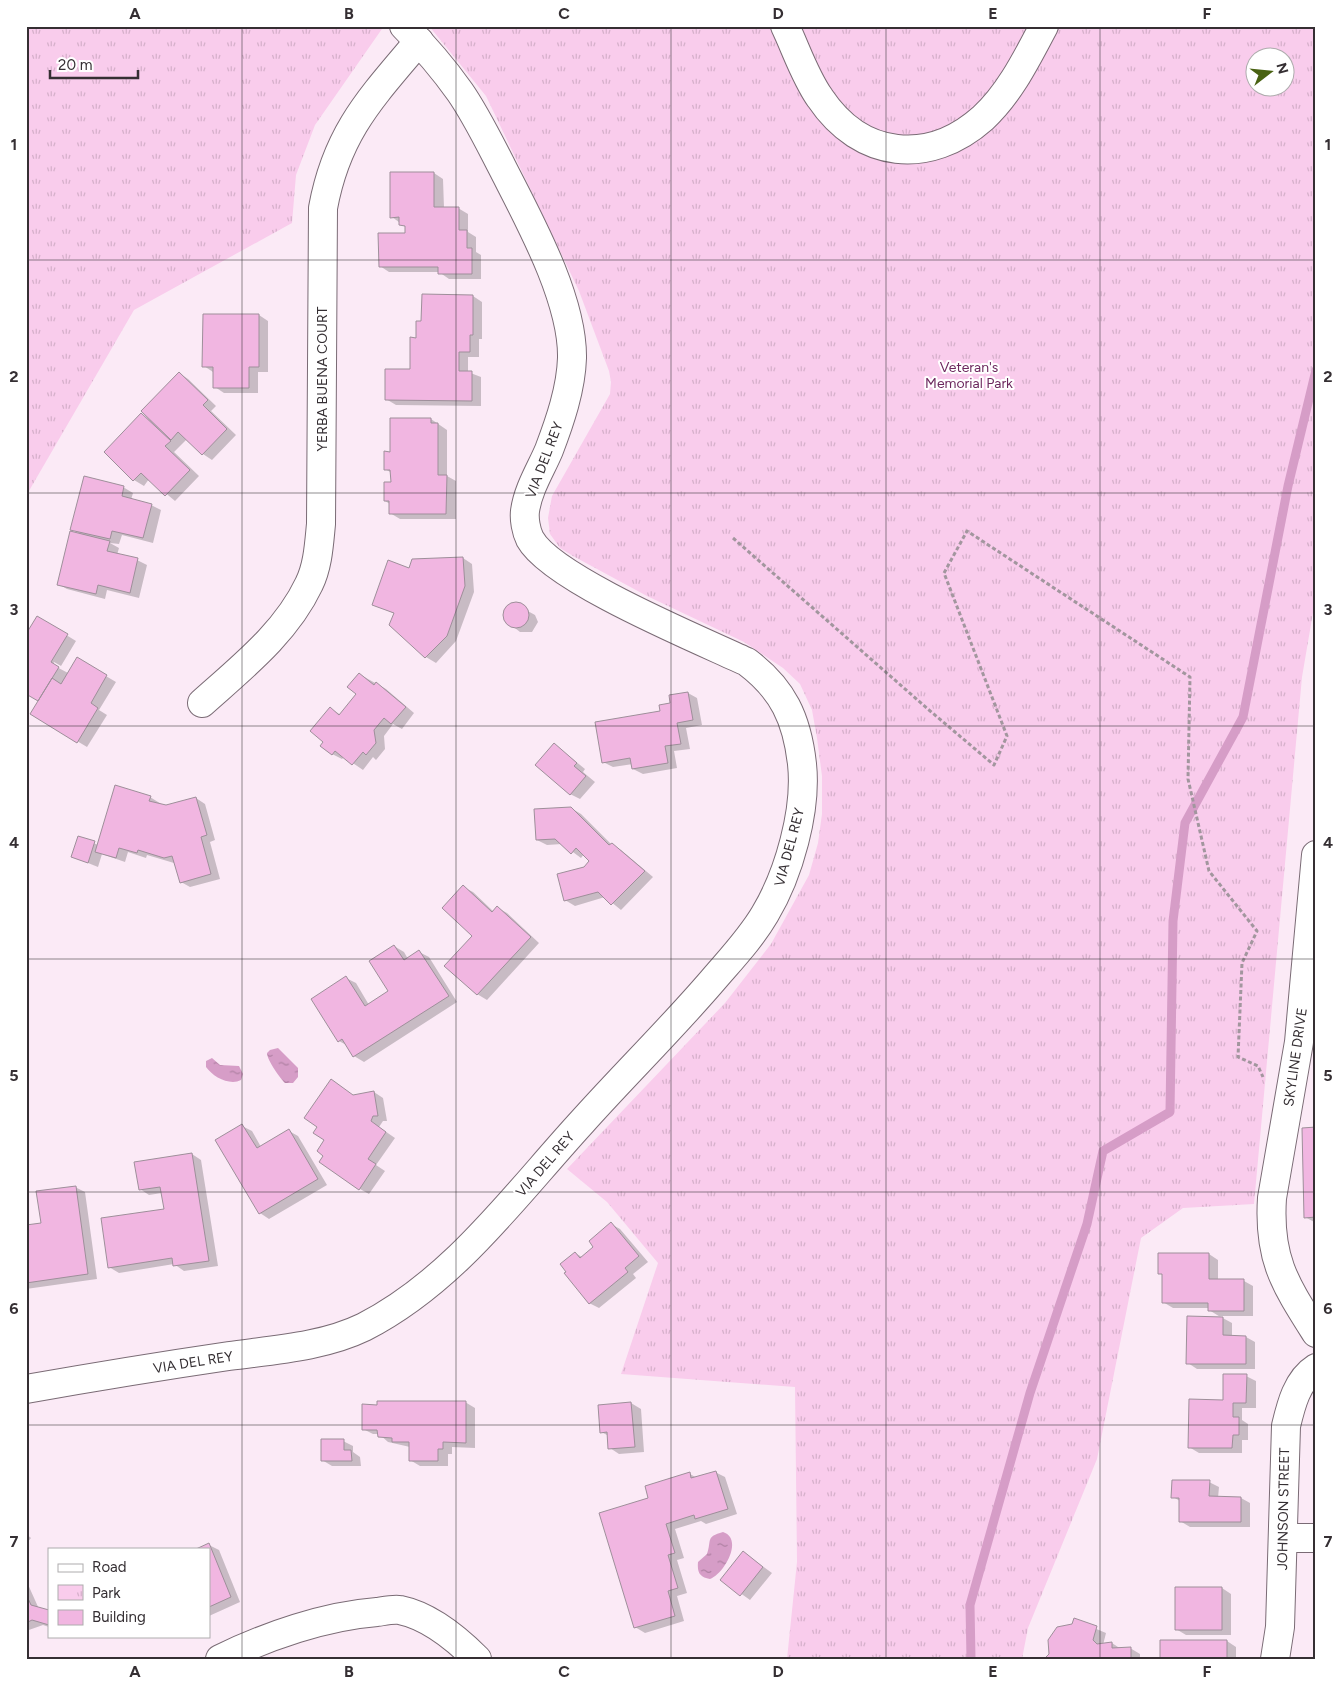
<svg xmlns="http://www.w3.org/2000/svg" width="1342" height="1685" font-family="Figtree,sans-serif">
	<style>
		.park { fill: url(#park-tufts); fill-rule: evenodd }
		.water { fill: url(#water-ripples) }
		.shadow { fill: #0003 }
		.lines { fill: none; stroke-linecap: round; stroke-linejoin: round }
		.stream { stroke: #d69dc7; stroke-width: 9 }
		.building { fill: #f1b6e1; stroke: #9e8f9a }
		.minor-casing { stroke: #7a6b75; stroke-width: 30 }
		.tertiary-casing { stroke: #7a6b75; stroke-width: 30 }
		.path { stroke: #a2969e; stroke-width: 3; stroke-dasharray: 4 2.5; stroke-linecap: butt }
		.minor { stroke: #fff; stroke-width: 28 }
		.tertiary { stroke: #fff; stroke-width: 28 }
		.grid { fill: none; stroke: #352f33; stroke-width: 1; stroke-opacity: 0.55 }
		.labels { text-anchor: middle; stroke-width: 4; stroke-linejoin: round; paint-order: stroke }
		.park-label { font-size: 14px; fill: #6c285e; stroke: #fff }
		.street-label { font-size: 14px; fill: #352f33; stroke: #fff }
		.neatline { fill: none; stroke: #352f33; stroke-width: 2 }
		.grid-label { font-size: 16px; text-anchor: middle; font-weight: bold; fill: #352f33 }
	</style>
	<defs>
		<pattern id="park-tufts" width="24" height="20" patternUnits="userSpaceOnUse" patternTransform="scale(1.25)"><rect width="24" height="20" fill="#f9ccec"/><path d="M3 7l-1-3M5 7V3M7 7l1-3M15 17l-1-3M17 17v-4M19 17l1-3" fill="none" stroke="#d6b0cb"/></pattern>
		<pattern id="water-ripples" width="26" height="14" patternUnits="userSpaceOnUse" patternTransform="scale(1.25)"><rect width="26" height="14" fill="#d69dc7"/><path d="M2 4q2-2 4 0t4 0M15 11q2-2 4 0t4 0" fill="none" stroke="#ae80a2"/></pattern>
	</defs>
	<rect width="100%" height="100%" fill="#fbeaf6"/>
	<path class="park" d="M26,26h358l-69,99 -19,50 -4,48 -158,87 -108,186z
		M429,26h887v569l-14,82 -48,527 -71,4 -42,30 -44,221 -69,169 -6,31h-235l10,-97 -2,-175 -174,-13 37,-111 -51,-61 -40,-33 158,-166 46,-59 38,-69 9,-32 4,-29v-38l-5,-38 -5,-28 -12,-26 -17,-16 -39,-26 -97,-46 -74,-40 -13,-8 -10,-14 -2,-16 4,-22 58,-102 1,-12 -2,-11 -30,-80 -93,-195zM1254,58h30v30h-30z"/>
	<path class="water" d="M278,1048l20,20v9l-5,6h-8c-5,-5 -18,-23 -18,-30l3,-3z
		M212,1058l8,7 19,1 4,8 -2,6c-11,6 -28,-3 -35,-13v-6z
		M723,1532c21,7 1,42 -13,47 -10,-2 -13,-6 -12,-17l9,-8c5,-14 -2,-17 16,-22z"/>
	<path class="shadow" d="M434,173l9,6 1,29h14l10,6v18l8,5v15l5,3v24h-32l-10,-7h-50l-9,-6 27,-32v-6l-15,-11z
		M473,296l9,6v37h-3v18h-11v15l13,5v29l-85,-1 -10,-6 26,-29 5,-31 6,-17z
		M259,315l9,6v51h-10v21h-34l-9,-6 -2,-15 -9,-6z
		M179,373l9,6 28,27 -5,5 25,24 -24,25 -9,-6 -16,-15 -13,13 25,24 -24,25 -26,-22 -5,7 -10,-6 -28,-28 36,-38 8,6z
		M431,419l16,11v46l9,5v38h-56l-10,-6v-9l-5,-3 7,-17v-11l-7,-4 6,-16z
		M123,487l10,6 -2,7 20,5 10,5 -8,33 -31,-8 -3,9 -9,-1 9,5 -2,7 20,5 10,5 -8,33 -32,-8 -2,9 -38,-10 -9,-5 22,-50 -8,-5z
		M463,558l9,6 2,28 -18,49 -20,22 -10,-6 -35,-32 4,-11 -22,-10 36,-34z
		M515,604l20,11 3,7 -6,10h-12l-15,-12 -1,-7 4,-6z
		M37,617l39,24 -15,25 -7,-4 -1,3 15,8 9,-14 39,23 -17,28 8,5 -20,32 -55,-33 8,-13z
		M359,674l27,15 28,24 -12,16 -9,-5 -9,12 1,13 -9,11 -3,-3 -10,13 -19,-13 -2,2 -10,-5 -7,-12 5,-34 11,7 17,-21z
		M688,693l9,5 5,27 -16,3 4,21 -16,2 3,17 -34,6 -10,-5v-5l-20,3 -10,-5 59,-50z
		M554,744l31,25 -2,3 12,10 -15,17 -10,-5z
		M150,797l16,10 30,-9 9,6 10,36 -5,2 10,37 -30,8 -9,-5 -7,-19 -27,-8 -1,3 -18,-6 -3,10 -23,-8 -4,13 -25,-10 6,-20 19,8z
		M571,808l10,6 31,31 9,5 32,27 -32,33 -16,-13 -30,9 -10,-6 26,-39 -7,-7 -3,4 -19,-14 -15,1 -10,-5z
		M463,887l10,5 21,20 4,-4 9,5 32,30 -52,57 -10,-6 -3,-58z
		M394,946l10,6 4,7 11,-7 10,5 28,45 -93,60 -10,-6 -6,-10 -9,-5 7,-63 10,5 13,22 21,-14z
		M374,1092l9,6 4,23h-4l-4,6 16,11 -19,27 9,6 -16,23 -9,-5 -6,-93z
		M242,1126l10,5 9,16 28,-16 9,5 29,49 -58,34 -9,-6z
		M1316,1129v94l-11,-6z
		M192,1154l9,6 17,106 -34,5 -10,-7 -55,9 -10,-6 56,-57 -3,-17 -13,2 -9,-6z
		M75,1187l10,5 12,87 -71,10v-63l16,-2z
		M611,1224l9,5 28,33 -15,12 3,4 -37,30 -10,-5 -14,-50 7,4 13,-10z
		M1209,1254l9,6v20l26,1 9,5v30h-34l13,7v14h14l9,5v27h-58l-9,-6 34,-45 -13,-8v-2h-36l-10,-6v-27l-4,-2z
		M1246,1376l10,5v27h-14v12l6,4v16h-6v13h-43l-10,-6z
		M465,1402l10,6v40l-23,-1v7h-4v12h-28l-10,-6v-13l-22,-5 -9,-8h-6l-10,-5z
		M631,1403l10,6 3,43 -25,2 -9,-6 -1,-12 -8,-4 -2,-26z
		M343,1441l10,5v6l7,5 1,9h-29l-10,-6z
		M715,1472l10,5 12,37 -31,10 -5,-3 -26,8 9,29 -7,2 10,33 -10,3 7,25 -39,12 -10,-6 15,-128 40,-25 7,4z
		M1209,1482l10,5 -1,11h23l9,5v24h-60l-10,-6v-20l-7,-4z
		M26,1534l5,4 -5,6z
		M209,1545l10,5 21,52 -31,14z
		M743,1552l29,21 -22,27 -28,-20z
		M26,1580l13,29 10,3v15l-6,-2 -17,6z
		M1222,1588l9,6v41h-45l-10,-6z
		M1075,1620l31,13 -3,12 9,-2 9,6 9,-1 10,6v5h-94l27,-33z
		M1227,1641l9,6v12h-75z"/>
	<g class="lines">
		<path class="stream" d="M971,1659l-1,-54 60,-212 57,-169 16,-73 67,-39 3,-191 12,-98 58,-106 45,-231 28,-116"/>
	</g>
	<path class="building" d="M390,172h44v35h25v23h8v18h5v26h-34v-7h-59l-1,-34h27v-7l-6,-1v-8l-9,1z
		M422,294l51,1v40h-3v17h-11v19h13v30l-87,-1v-31h25v-32l6,1v-17h5z
		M203,314h56v53h-10v21h-36v-21h-11z
		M179,372l29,28 -5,5 24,24 -25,26 -24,-23 -7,8 -30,-29z
		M141,413l30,28 -6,5 25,24 -25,26 -24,-23 -8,8 -29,-29z
		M390,418h41v5h7v52h9l-1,39h-57v-13h-5v-19h7l-1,-12h-6v-19l6,1z
		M84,476l40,10 -2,10 30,8 -9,34 -31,-7 -2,8 -40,-9z
		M70,531l40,10 -3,10 31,7 -8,35 -32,-8 -2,9 -39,-9z
		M463,557l2,29 -18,50 -22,22 -36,-33 5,-12 -22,-8 16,-45 21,8 3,-9z
		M503 615a13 13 0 1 1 26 0a13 13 0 1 1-26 0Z
		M37,616l31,18 -17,28 8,5 -21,34 -12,-7v-60z
		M77,657l30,18 -16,28 7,5 -21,35 -47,-29 22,-36 9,6z
		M359,673l15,12 2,-3 30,25 -15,17 -7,-6 -10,12 2,13 -10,12 -3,-3 -11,13 -17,-14 -3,4 -12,-9 3,-4 -13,-11 20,-24 9,8 17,-21 -9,-7z
		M688,692l5,28 -16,3 4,21 -16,2 3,17 -36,6 -2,-11 -28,5 -7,-41 65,-11 -1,-6 11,-2 -1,-8z
		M554,743l23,20 -3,3 12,10 -16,19 -35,-30z
		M115,785l36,11 -2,5 17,4 30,-8 11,38 -6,2 10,37 -31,9 -8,-27 -8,2 -26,-8 -1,3 -18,-5 -3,10 -21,-6z
		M571,807l38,38 3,-2 33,28 -34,34 -13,-13 -34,9 -7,-27 27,-7 5,-6 -13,-13 -5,6 -16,-15 -19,1 -2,-31z
		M78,836l17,5 -7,22 -17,-6z
		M463,885l29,27 5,-6 34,31 -54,58 -33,-29 28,-30 -30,-28z
		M394,945l10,15 15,-10 30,46 -96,61 -11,-18 -4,3 -27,-43 35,-23 19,30 23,-15 -19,-30z
		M331,1079l22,16 21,-4 4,25h-5l-2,5 15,11 -18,27 8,5 -17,26 -40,-28 4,-6 -6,-5 7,-11 -11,-7 4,-6 -13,-9z
		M1315,1107h1v110l-12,1 -2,-90 14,-1z
		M242,1124l15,24 32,-19 29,50 -59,35 -44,-74z
		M192,1153l17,108 -36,5 -1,-8 -64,10 -7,-50 63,-9 -4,-22 -21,3 -5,-28z
		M76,1186l12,88 -62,9v-58l15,-2 -5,-32z
		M611,1222l28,34 -14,12 3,4 -39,32 -25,-31 2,-1 -6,-8 15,-12 5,6 13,-11 -4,-6z
		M1158,1253h51v26h35v32h-36v-8h-46v-29h-4z
		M1187,1316l36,1v18l23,1v28h-60z
		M1223,1374h24l-1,29h-13v14h6v18h-6l-1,13h-44l1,-49 34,1z
		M377,1401h89v42l-23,-1v7h-5v12h-29v-19h-17v-4l-14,-1 -1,-7h-15v-26l15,1z
		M631,1402l4,45 -27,2 -1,-17 -7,1 -2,-28z
		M321,1439h23v11h7l1,11h-31z
		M716,1471l12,38 -33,10 -1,-4 -28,9 9,29 -7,2 10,33 -10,3 7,25 -41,12 -35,-115 49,-15 -3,-12 45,-14 1,6z
		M1172,1480h38l-1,16 32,1v25h-62v-24h-8z
		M209,1543l22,54 -22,10v-58h-13z
		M743,1551l20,16 -23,29 -20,-16z
		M1175,1587h47v43h-47z
		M26,1594l5,11 18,5v15l-17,-5 -6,3z
		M1074,1618l23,8 -4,14 4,4 15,-2v6l19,-1v12h-87l5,-5 -1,-14 9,-13 15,-3z
		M1160,1640h67v19h-67z"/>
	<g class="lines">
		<defs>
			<path id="minor" d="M202,703c39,-35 84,-70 107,-119 9,-18 10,-40 12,-60l2,-316c14,-76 48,-110 96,-167
				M1283,1538h33
				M220,1659c47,-23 105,-43 157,-47 7,-1 16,-3 23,-2 29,6 57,29 77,49
				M1275,1659l5,-32 6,-201c5,-21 11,-46 30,-58"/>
			<path id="tertiary" d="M785,26c11,23 20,51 35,72 41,61 109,68 163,20 27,-25 44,-60 61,-92
				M1316,855l-17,187 -27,156c-4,61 13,86 44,135
				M26,1389c68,-12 135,-23 203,-33 44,-6 94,-9 135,-29 90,-46 151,-132 218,-205 43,-48 89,-93 131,-142 18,-21 38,-42 52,-66 24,-40 42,-104 37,-150 -5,-45 -19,-75 -55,-102 -47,-22 -195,-83 -217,-123 -4,-8 -6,-20 -5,-28 3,-22 16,-42 24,-61 11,-29 22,-61 23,-92 1,-59 -43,-138 -70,-191 -13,-25 -26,-52 -42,-75 -17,-24 -36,-46 -56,-66"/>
		</defs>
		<use href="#minor" class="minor-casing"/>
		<use href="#tertiary" class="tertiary-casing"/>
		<path class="path" d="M733,538l196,172 65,55 13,-29 -63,-163 23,-42 223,146 -2,102 21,92 48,60 -15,32 -4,94 20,9 5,11"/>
		<use href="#minor" class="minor"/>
		<use href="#tertiary" class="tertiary"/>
	</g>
	<path class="grid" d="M242,26v1633M456,26v1633M671,26v1633M886,26v1633M1100,26v1633M26,260h1290M26,493h1290M26,726h1290M26,959h1290M26,1192h1290M26,1425h1290"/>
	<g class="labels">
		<g class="park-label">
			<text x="969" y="372">Veteran's<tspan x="969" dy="16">Memorial Park</tspan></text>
		</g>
		<g class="street-label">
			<text transform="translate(322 379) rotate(-90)" y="5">YERBA BUENA COURT</text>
			<text transform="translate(544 460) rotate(-69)" y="5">VIA DEL REY</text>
			<text transform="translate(789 847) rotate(-75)" y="5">VIA DEL REY</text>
			<text transform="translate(1295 1057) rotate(-82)" y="5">SKYLINE DRIVE</text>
			<text transform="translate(545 1164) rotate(-49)" y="5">VIA DEL REY</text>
			<text transform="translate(193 1362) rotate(-9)" y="5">VIA DEL REY</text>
			<text transform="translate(1283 1509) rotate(-89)" y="5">JOHNSON STREET</text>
		</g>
	</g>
	<rect width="1342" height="1685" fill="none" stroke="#ffffff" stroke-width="55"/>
	<rect x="48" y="1548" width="162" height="90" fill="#ffffff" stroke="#aeacad"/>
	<rect x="58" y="1564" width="25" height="8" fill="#ffffff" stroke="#aeacad"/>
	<text x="92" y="1572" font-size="15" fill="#352f33">Road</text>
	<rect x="58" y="1585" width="25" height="15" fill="url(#park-tufts)" stroke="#aeacad"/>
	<text x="92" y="1598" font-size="15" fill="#352f33">Park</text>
	<rect x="58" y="1610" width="25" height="15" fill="#f1b6e1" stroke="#aeacad"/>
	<text x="92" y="1622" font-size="15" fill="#352f33">Building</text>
	<g transform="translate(1270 72) rotate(74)"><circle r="24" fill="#ffffff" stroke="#aeacad"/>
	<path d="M0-4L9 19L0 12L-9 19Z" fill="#496212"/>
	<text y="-8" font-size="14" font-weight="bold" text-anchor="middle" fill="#352f33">N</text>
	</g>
	<path d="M50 70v8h88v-8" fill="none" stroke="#352f33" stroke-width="2.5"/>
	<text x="58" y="70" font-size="15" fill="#352f33" stroke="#ffffff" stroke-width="4" paint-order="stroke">20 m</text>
	<rect x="28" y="28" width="1286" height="1630" class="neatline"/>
	<g class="grid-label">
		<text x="135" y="19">A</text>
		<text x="349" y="19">B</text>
		<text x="564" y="19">C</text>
		<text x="778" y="19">D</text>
		<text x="993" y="19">E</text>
		<text x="1207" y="19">F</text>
		<text x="14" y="150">1</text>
		<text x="1328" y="150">1</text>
		<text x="14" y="382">2</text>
		<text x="1328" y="382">2</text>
		<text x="14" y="615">3</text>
		<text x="1328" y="615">3</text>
		<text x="14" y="848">4</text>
		<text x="1328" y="848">4</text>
		<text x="14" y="1081">5</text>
		<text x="1328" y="1081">5</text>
		<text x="14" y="1314">6</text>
		<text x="1328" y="1314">6</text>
		<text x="14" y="1547">7</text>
		<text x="1328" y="1547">7</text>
		<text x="135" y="1677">A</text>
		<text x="349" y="1677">B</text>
		<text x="564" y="1677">C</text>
		<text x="778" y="1677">D</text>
		<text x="993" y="1677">E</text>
		<text x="1207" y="1677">F</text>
	</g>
</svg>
